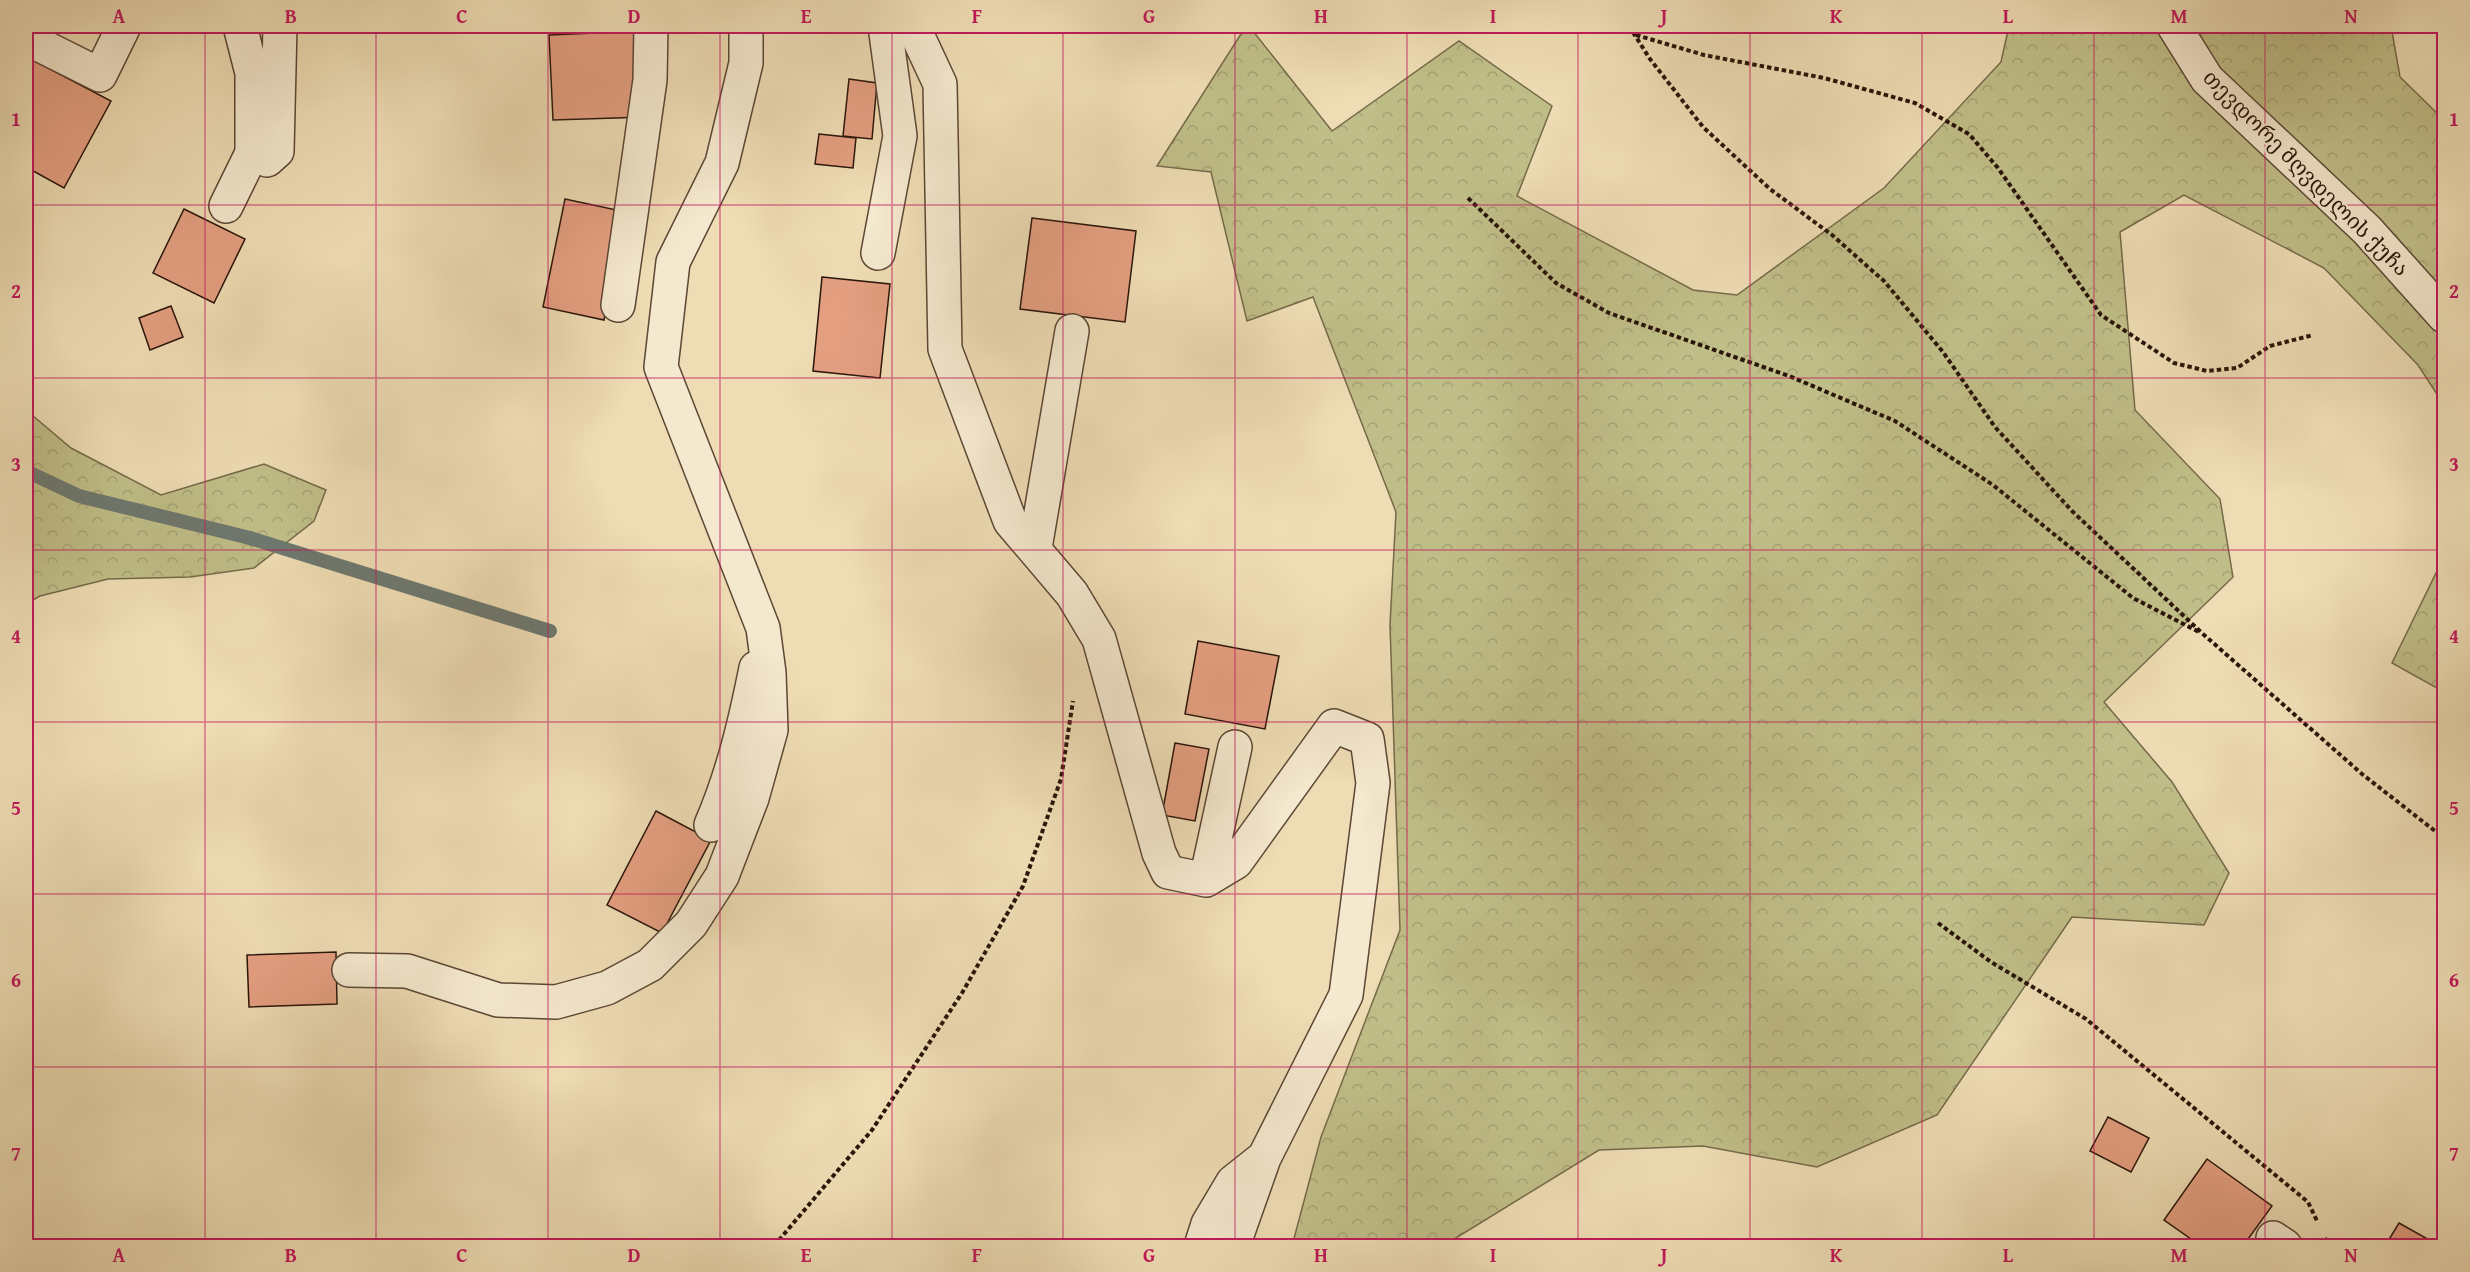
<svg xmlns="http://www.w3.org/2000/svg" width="2470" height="1272" font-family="'Gentium Book Plus','Noto Serif Georgian',serif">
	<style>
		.forest { fill: url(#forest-crowns); stroke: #756a49; stroke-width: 1.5 }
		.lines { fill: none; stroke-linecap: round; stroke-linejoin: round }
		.stream { stroke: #6d786f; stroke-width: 14 }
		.building { fill: #e49f81; stroke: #2a150a; stroke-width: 1.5 }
		.minor-casing { stroke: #5b4734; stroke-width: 36 }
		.path { stroke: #2a150a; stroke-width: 4; stroke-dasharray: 4.5 3; stroke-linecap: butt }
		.minor { stroke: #f4e8ce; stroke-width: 33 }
		.grid { fill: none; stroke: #c2185b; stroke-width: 1.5; stroke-opacity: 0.55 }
		.labels { text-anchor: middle; stroke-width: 4.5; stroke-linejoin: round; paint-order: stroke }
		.street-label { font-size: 21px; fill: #2a150a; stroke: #f4e8ce }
		.neatline { fill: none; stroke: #c2185b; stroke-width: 2 }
		.grid-label { font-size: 20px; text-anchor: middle; font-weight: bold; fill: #c2185b }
	</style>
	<defs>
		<pattern id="forest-crowns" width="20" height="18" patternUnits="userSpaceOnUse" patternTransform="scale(1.5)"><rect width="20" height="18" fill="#c0be88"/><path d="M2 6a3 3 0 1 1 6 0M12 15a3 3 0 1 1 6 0" fill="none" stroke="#a5a274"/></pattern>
	</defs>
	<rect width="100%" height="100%" fill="#eedcb4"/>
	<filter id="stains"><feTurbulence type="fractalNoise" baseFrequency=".00333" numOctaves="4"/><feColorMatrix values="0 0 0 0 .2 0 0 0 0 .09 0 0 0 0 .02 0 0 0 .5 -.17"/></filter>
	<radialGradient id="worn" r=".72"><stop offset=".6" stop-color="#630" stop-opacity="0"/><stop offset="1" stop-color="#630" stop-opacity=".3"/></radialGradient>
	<path class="forest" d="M1246,26h3l83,105 127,-90 93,65 -35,90 176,94 44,5 147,-107 117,-126 8,-36h382l9,51 44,43v285l-26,-40 -94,-97 -140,-73 -64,37 15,178 85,89 13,78 -129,125 68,80 57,91 -25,52 -132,-8 -135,198 -120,52 -114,-21 -104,4 -156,96h-151l29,-109 79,-207 -10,-305 6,-113 -83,-215 -66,24 -36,-149 -54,-6z
		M26,410l45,38 90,47 103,-31 62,26 -12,31 -60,47 -64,9 -82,2 -68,17 -14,8z
		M2444,561v131l-52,-29 47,-96z"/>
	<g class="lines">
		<path class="stream" d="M26,471l53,25 171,42 300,93"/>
	</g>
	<path class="building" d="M643,31l3,86 -93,3 -4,-85z
		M33,60l78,41 -47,87 -38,-21v-94z
		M849,79l28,4 -5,56 -29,-3z
		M819,134l37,4 -3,30 -38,-4z
		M565,199l61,13 -22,108 -61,-13z
		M184,209l61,30 -31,64 -61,-30z
		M1032,218l104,13 -11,91 -105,-13z
		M822,277l68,7 -10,94 -67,-7z
		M171,306l12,31 -33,13 -11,-32z
		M1198,641l81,15 -14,73 -80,-15z
		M1175,743l34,6 -14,72 -33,-6z
		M656,811l55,29 -49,93 -55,-28z
		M336,952l1,52 -88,3 -2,-52z
		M2108,1117l41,21 -18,34 -41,-21z
		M2207,1159l65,47 -29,40h-42l-37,-26z
		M2399,1223l41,23h-55z"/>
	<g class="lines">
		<defs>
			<path id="minor" d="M240,26l12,47v80l15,7 10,-9 3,-125
				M913,26l27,58 5,265 65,172 62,73 27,45 60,214 9,19 38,8 30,-18 98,-136 33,13 6,44 -27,212 -82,163 -31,88
				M2174,26l33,53 160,151 77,86
				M26,38l74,37 24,-49
				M226,206l26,-53
				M878,253l22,-117 -15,-110
				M618,305l32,-225 1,-54
				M1035,548l37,-217
				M711,825c22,-51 34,-102 45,-157
				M1206,880l29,-133
				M349,970l58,1 91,29 58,2 51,-14 43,-23 41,-41 31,-48 30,-78 19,-68 -2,-57 -6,-45 -102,-261 12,-105 49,-99 24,-100v-37
				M2273,1238l12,8
				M1201,1246l7,-22 25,-42 29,-23"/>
		</defs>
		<use href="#minor" class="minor-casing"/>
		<path class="path" d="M1629,26l21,33 53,68 67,62 62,46 52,46 59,71 52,75 77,84 131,123 159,140 82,64
			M1636,35l68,20 120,23 91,25 54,31 29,34 103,147 73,48 33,8 30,-3 33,-22 43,-11
			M1468,198l88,85 53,30 180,63 106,45 98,64 140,113 66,34
			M1938,923l53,39 95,57 222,183 9,19
			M2325,1238l4,8
			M774,1246l98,-116 90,-137 61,-107 38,-107 12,-78"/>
		<use href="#minor" class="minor"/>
	</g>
	<path class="grid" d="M205,26v1220M376,26v1220M548,26v1220M720,26v1220M892,26v1220M1063,26v1220M1235,26v1220M1407,26v1220M1578,26v1220M1750,26v1220M1922,26v1220M2094,26v1220M2265,26v1220M26,205h2418M26,378h2418M26,550h2418M26,722h2418M26,894h2418M26,1067h2418"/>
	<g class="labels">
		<g class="street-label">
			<text transform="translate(2306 173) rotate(45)" y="7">თევდორე მღვდელის ქუჩა</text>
		</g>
	</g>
	<rect width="2470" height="1272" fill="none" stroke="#eedcb4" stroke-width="66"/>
	<rect x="33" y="33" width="2404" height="1206" class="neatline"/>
	<g class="grid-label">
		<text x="119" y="23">A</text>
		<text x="291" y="23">B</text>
		<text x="462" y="23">C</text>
		<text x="634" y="23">D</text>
		<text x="806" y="23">E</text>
		<text x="977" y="23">F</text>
		<text x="1149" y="23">G</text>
		<text x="1321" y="23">H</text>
		<text x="1493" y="23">I</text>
		<text x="1664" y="23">J</text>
		<text x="1836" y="23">K</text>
		<text x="2008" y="23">L</text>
		<text x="2179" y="23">M</text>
		<text x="2351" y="23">N</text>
		<text x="16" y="126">1</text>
		<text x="2454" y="126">1</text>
		<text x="16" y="298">2</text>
		<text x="2454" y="298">2</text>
		<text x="16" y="471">3</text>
		<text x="2454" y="471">3</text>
		<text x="16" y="643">4</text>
		<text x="2454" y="643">4</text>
		<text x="16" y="815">5</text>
		<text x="2454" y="815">5</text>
		<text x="16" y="987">6</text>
		<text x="2454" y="987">6</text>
		<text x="16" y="1160">7</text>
		<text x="2454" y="1160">7</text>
		<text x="119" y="1262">A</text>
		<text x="291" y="1262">B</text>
		<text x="462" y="1262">C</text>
		<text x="634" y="1262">D</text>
		<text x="806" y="1262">E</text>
		<text x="977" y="1262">F</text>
		<text x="1149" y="1262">G</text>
		<text x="1321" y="1262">H</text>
		<text x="1493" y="1262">I</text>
		<text x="1664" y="1262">J</text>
		<text x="1836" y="1262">K</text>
		<text x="2008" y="1262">L</text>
		<text x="2179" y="1262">M</text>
		<text x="2351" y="1262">N</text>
	</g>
	<rect width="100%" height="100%" filter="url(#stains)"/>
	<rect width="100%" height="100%" fill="url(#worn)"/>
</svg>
